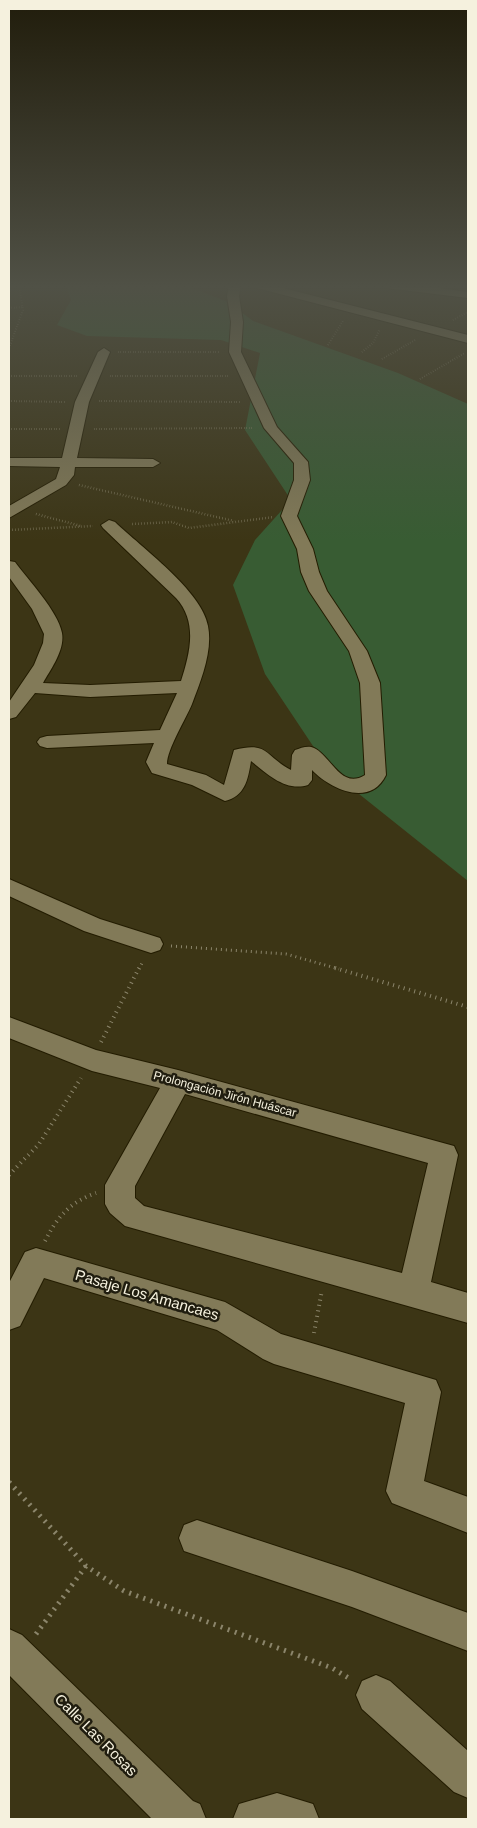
<svg xmlns="http://www.w3.org/2000/svg" width="477" height="1828" font-family="Arial,sans-serif">
	<style>
		.green { fill: #385c33 }
		.lines { fill: none; stroke-linecap: round; stroke-linejoin: round }
		.street-casing { stroke: #231c00; stroke-width: 2 }
		.path-far4 { stroke: #8b856b; stroke-width: 2; stroke-dasharray: 0.5 2; stroke-linecap: butt }
		.path-far3 { stroke: #8b856b; stroke-width: 2.5; stroke-dasharray: 0.5 2.5; stroke-linecap: butt }
		.path-far2 { stroke: #8b856b; stroke-width: 3; stroke-dasharray: 1 4; stroke-linecap: butt }
		.path-far1 { stroke: #8b856b; stroke-width: 4; stroke-dasharray: 1 4.5; stroke-linecap: butt }
		.path { stroke: #8b856b; stroke-width: 5; stroke-dasharray: 2 5.5; stroke-linecap: butt }
		.street { fill: #827a58; fill-rule: evenodd }
		.labels { text-anchor: middle; stroke-width: 5; stroke-linejoin: round; paint-order: stroke }
		.street-label { font-size: 12px; fill: #f5f1de; stroke: #201d0f }
		.near-street-label { font-size: 15px; fill: #f5f1de; stroke: #201d0f }
	</style>
	<rect width="100%" height="100%" fill="#3c3515"/>
	<path class="green" d="M66,285h119l43,17 25,19 145,52 70,31v477l-139,-111 -64,-96 -32,-89 22,-45 36,-40 -46,-70 15,-77 -39,-13 -134,-4 -30,-11 14,-25z"/>
	<g class="lines">
		<defs>
			<path id="street" d="M229,285h12l-2,11 4,26 -2,30 36,75 31,35 2,18 -13,36 16,33 6,23 8,19 40,60 13,32 6,92c-16,33 -56,14 -74,-5v10l-4,5c-22,7 -41,-11 -57,-24 -3,19 -6,35 -26,40l-33,-16 -40,-12 -6,-11 8,-19 -107,5 -7,-2 -3,-4 3,-4 7,-2 113,-6 17,-37 -87,4 -55,-4 -19,24 -7,2v-17l25,-37 9,-22 1,-9 -12,-25 -23,-32v-16l6,1c13,18 43,49 47,71 3,17 -11,36 -19,50l47,2 91,-4c9,-28 17,-59 -5,-83l-73,-70 -2,-3 8,-5 6,2c26,25 87,69 93,104 5,25 -7,54 -16,78 -6,15 -25,45 -25,60l39,11 18,10 10,-35c35,-9 30,6 57,20l1,-15 3,-5c6,-2 13,-5 19,-2 17,8 27,42 51,27l-5,-92 -11,-32 -40,-60 -8,-19 -4,-23 -16,-33 13,-36v-17l-30,-35 -35,-76 2,-30 -4,-26z
				M251,285h20l197,50v8l-215,-56z
				M380,285h36l52,7v6l-82,-10z
				M104,348l6,4 -21,50 -12,56 76,1 7,4 -7,4h-78l-1,8 -8,10 -57,33v-12l47,-27 4,-12 -51,-1v-8h53l13,-56 23,-50z
				M9,879l91,40 60,19 3,6 -3,6 -9,3 -67,-22 -75,-35z
				M9,1017l87,33 82,20 276,76 4,9 -27,127 37,11v30l-343,-97 -15,-13 -5,-9v-19l55,-97 -68,-17 -83,-33zM185,1094l243,69 -26,110 -258,-67 -9,-8v-12z
				M36,1248l189,54 56,32 155,46 5,12 -17,89 44,16v36l-76,-30 -6,-12 19,-88 -131,-39 -11,-5 -46,-29 -173,-52 -24,48 -11,4v-47l16,-31z
				M197,1520l155,51 116,42v38l-116,-44 -168,-56 -5,-13 5,-13z
				M9,1629l13,6 171,166 7,3 6,15h-54l-143,-144z
				M376,1675l14,6 78,70v47l-14,-6 -92,-83 -6,-14 6,-14z
				M277,1793l36,11 6,15h-86l6,-15z"/>
		</defs>
		<use href="#street" class="street-casing"/>
		<path class="path-far4" d="M9,308l15,-1
			M453,320l15,-8
			M328,345l15,-24
			M9,348l14,-38 -4,-25
			M118,352h101
			M362,352l11,-9 7,-14
			M382,359l33,-19
			M9,376h68
			M110,376h119
			M420,379l45,-26
			M9,401l57,1
			M99,401l142,1
			M9,429h51
			M94,429l159,-1"/>
		<path class="path-far3" d="M79,485l155,36
			M36,514l45,12
			M132,524l40,-2 17,6 85,-11
			M9,530l84,-4"/>
		<path class="path-far2" d="M171,946l115,8 53,15
			M139,969l4,-8"/>
		<path class="path-far1" d="M335,968l133,39
			M101,1042l38,-74
			M9,1175l30,-31 42,-66
			M45,1241c12,-24 25,-39 51,-48
			M314,1333l8,-43"/>
		<path class="path" d="M9,1482l77,84 38,25 208,77 20,12
			M36,1634l50,-68"/>
		<use href="#street" class="street"/>
	</g>
	<linearGradient id="sky" x2="0" y2="1"><stop stop-color="#211d0c"/><stop offset="0.53" stop-color="#505146"/><stop offset="1" stop-color="#505146" stop-opacity="0"/></linearGradient>
	<rect width="477" height="541" fill="url(#sky)"/>
	<g class="labels">
		<g class="street-label">
			<text transform="translate(225 1094) rotate(15)" y="4">Prolongación Jirón Huáscar</text>
		</g>
		<g class="near-street-label">
			<text transform="translate(147 1295) rotate(16)" y="5">Pasaje Los Amancaes</text>
			<text transform="translate(96 1735) rotate(45)" y="5">Calle Las Rosas</text>
		</g>
	</g>
	<rect width="477" height="1828" fill="none" stroke="#f5f1de" stroke-width="20"/>
</svg>
